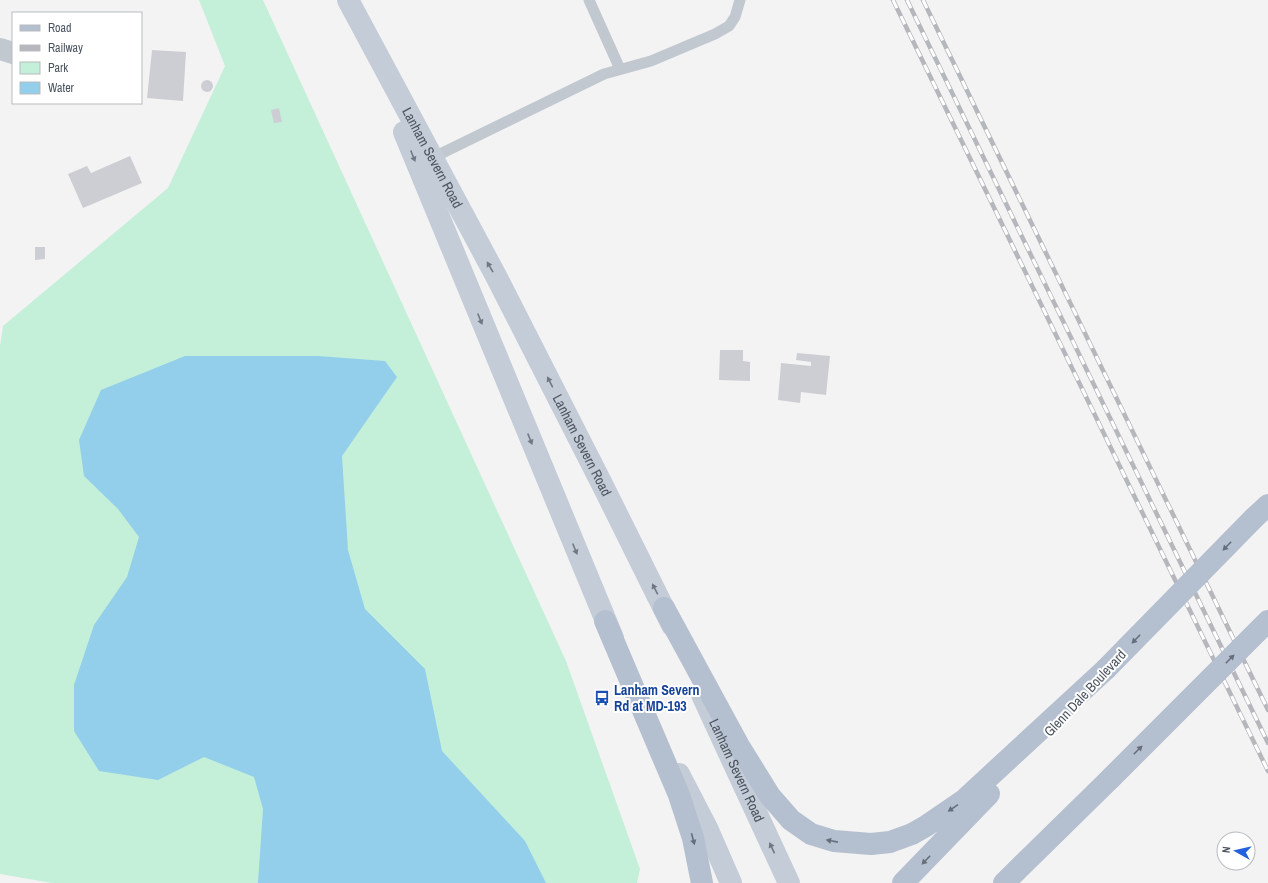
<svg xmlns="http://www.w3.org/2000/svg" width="1268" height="883" font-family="'Archivo Narrow',sans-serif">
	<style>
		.green { fill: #c4efd9 }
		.water { fill: #93cfea }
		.building { fill: #cdced4 }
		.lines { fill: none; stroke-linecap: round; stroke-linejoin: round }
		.lane { stroke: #c1c8d0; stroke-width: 11 }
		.street { stroke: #c1c8d0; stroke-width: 22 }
		.secondary { stroke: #c4ccd8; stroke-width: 22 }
		.primary { stroke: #b4bfcf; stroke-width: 22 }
		.rail-casing { stroke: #b5b7bc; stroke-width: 4.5 }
		.rail { stroke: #fff; stroke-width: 3; stroke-dasharray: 9; stroke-linecap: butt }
		.primary-bridge { stroke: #b4bfcf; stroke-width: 22 }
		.oneway { fill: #6f7883 }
		.oneway2 { fill: #656f7b }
		.labels { text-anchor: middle; stroke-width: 4; stroke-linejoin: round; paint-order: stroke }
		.street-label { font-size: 14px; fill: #4b545f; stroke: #fff }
		.transit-label { font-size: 14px; font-weight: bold; fill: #164399; stroke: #fff; text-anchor: start }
	</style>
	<rect width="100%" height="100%" fill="#f4f3f3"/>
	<path class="green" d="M199,0h64l303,661 74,208 -3,14h-585l-52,-9v-528l3,-20 165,-138 57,-122z"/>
	<path class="water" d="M185,356h133l67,5 12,16 -55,79 6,94 17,59 60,60 17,82 83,90 21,42h-288l5,-74 -9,-32 -50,-20 -46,23 -59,-9 -25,-40v-46l20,-60 33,-48 12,-40 -21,-28 -34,-33 -5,-36 22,-50z"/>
	<path class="building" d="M152,50l34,2 -3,49 -36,-3z
		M201 86a6 6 0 1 1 12 0a6 6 0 1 1-12 0Z
		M279,108l3,14 -8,1 -3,-13z
		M130,156l12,27 -59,25 -15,-34 19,-8 4,7z
		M35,247h10v12l-10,1z
		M720,350h23v11l7,1v19l-31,-1z
		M797,353l33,3 -4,39 -25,-3 -1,11 -22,-3 3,-37 30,3v-4l-15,-2z"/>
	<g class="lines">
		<path class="lane" d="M589,0l31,69
			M432,158l172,-84 47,-13 64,-27 14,-8 6,-9 5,-17"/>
		<path class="street" d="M0,49l13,4"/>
		<g class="secondary">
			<path id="s1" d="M348,0l148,276 107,210 69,139"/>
			<path d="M404,132l209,506"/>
			<path id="s2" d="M702,695l87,188"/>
			<path d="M679,774l28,54 24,55"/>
		</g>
		<path class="primary" d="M1254,518l14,-13
			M664,608l75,138 31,50 21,24 20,14 23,7 37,3 19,-2 22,-8 14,-8 38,-26 142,-131
			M605,621l74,174 14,43 9,45
			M903,883l86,-89
			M1004,883l107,-105"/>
		<defs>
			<path id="rail" d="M893,0l375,771
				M907,0l361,743
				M923,0l345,710"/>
		</defs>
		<use href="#rail" class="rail-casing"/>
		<use href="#rail" class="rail"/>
		<path class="primary-bridge" d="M1106,669l148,-151
			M1111,778l157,-157"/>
	</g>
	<defs><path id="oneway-solid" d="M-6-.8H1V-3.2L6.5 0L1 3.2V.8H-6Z"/></defs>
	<g class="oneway">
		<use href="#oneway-solid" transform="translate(413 156) rotate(68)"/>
		<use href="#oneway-solid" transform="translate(490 267) rotate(-120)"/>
		<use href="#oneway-solid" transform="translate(480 319) rotate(68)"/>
		<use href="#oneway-solid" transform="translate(550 382) rotate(-117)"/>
		<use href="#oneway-solid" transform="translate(530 439) rotate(68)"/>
		<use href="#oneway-solid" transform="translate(575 549) rotate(68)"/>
		<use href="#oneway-solid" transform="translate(655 589) rotate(-117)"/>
		<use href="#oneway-solid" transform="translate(772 848) rotate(-115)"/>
	</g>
	<g class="oneway2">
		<use href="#oneway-solid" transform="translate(1227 546) rotate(134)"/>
		<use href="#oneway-solid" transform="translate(1136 639) rotate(134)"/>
		<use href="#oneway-solid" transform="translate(1230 659) rotate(-45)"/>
		<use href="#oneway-solid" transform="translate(1138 750) rotate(-45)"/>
		<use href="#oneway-solid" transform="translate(953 808) rotate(146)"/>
		<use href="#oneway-solid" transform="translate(693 839) rotate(75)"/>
		<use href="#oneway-solid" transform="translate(832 841) rotate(-169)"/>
		<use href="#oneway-solid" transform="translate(926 860) rotate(134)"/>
	</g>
	<defs>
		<symbol id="bus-bare" viewBox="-9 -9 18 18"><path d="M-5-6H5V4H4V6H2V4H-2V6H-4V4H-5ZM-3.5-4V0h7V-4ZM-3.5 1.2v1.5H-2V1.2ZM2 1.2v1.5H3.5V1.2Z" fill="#1a4fb4" stroke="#fff" stroke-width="2.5" paint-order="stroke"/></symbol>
	</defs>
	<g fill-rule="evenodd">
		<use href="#bus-bare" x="591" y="687" width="22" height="22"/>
	</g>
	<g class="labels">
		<g class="street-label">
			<text dy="5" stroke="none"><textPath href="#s1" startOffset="179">Lanham Severn Road</textPath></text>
			<text dy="5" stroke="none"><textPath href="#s1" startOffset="503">Lanham Severn Road</textPath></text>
			<text transform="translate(1085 693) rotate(-47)" y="5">Glenn Dale Boulevard</text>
			<text dy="5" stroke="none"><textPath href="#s2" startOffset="83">Lanham Severn Road</textPath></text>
		</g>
		<g class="transit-label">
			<text x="614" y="695">Lanham Severn<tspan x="614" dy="16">Rd at MD-193</tspan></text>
		</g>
	</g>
	<rect x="12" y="12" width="130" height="92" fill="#ffffff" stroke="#b7bbbf"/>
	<rect x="20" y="25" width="20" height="6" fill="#b4bfcf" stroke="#b7bbbf"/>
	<text x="48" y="32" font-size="12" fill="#4b545f">Road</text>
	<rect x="20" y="45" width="20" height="6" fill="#b5b7bc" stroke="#b7bbbf"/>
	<text x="48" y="52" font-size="12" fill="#4b545f">Railway</text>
	<rect x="20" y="62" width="20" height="12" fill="#c4efd9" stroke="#b7bbbf"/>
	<text x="48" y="72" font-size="12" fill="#4b545f">Park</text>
	<rect x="20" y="82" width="20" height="12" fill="#93cfea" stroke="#b7bbbf"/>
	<text x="48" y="92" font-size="12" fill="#4b545f">Water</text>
	<g transform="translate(1236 851) rotate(278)"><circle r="19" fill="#ffffff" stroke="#b7bbbf"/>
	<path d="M0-3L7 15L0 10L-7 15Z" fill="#2262df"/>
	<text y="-6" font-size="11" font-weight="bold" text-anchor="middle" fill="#4b545f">N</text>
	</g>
</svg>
